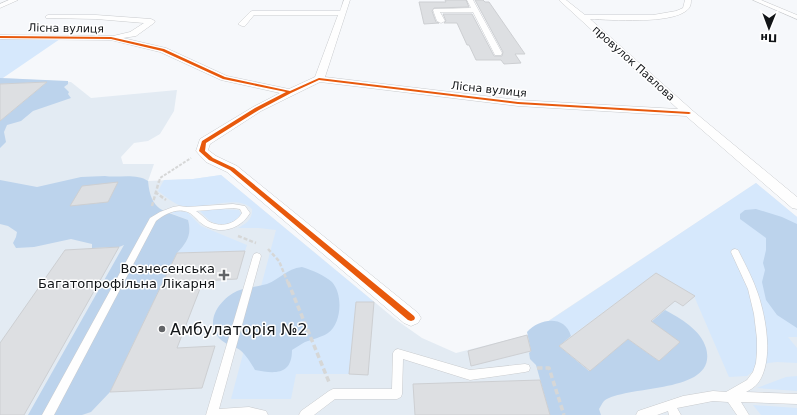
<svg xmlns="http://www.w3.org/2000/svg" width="797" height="415" font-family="'DejaVu Sans',sans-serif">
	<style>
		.built { fill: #e3ebf3 }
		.green { fill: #d6e8fc }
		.forest { fill: #bcd3ec }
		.building { fill: #dddfe2; stroke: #cdcfd2 }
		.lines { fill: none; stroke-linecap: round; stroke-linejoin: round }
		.service-casing { stroke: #c9cbce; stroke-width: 1 }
		.minor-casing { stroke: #c9cbce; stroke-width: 1 }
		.path-far2 { stroke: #d6d7d7; stroke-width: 2; stroke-dasharray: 3 1.5; stroke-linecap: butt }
		.path-far1 { stroke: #d6d7d7; stroke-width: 2.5; stroke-dasharray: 4 2; stroke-linecap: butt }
		.path { stroke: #d6d7d7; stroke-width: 3.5; stroke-dasharray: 5.5 3; stroke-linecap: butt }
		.service { fill: #fefefe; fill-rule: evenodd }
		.minor { fill: #fefefe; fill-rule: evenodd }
		.cycleway-casing { stroke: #fff; stroke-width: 2 }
		.cycleway { fill: #e8590c; fill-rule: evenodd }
		.poi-dot { fill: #626467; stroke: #fff; stroke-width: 1.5 }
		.labels { text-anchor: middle; stroke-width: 3; stroke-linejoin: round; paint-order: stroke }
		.far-street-label { font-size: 11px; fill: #121518; stroke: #fff }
		.poi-label { font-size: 13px; fill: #121518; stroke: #fff; text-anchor: end }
		.near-poi-label { font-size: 16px; fill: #121518; stroke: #fff; text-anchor: start }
	</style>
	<rect width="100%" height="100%" fill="#f6f8fb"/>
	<path class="built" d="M3,78l68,4 20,16 86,-8 -3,21 -14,23 -12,7 -14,2 -13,14 2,7h31l-6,17 45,-2 28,-4 174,144 27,19 34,15 71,-18 229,-152 41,34v198h-797v-335z"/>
	<path class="green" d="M0,39h60l-60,41z
		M221,175l153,127h-18l-7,72h-53l-5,25h-60l45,-169 -17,-2h-21c8,-4 15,-9 14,-19 -15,-16 -50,2 -70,-3 -8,-2 -17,-10 -24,-15l6,-11 29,-1z
		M756,183l41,34v120h-9l9,11v15l-20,-1 -9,1 -10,4 -11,9 -18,1 -35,-81 -38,-23 -85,63c-3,-10 -12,-14 -22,-15z
		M218,209l21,1 2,4c-5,10 -19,13 -29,8 -4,-2 -8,-7 -12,-11z
		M176,211l11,1 14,14 46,19 -2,6 -68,2c10,-11 15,-18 11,-33l-19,-8z
		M797,376v15l-40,-3 29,-11z
		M753,405l44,3v7h-36z"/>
	<path class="forest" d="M0,78l68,3v3l-4,3 5,5 -1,2 3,4 -38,13 -12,10 -14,4 -3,7 2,10 -6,6v-27l47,-39 -47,2z
		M105,176c13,2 32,-3 43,5 3,31 15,29 40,39 4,15 -1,22 -11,33l-67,139 -19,20 -9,3h-54l96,-170 -5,2 -27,1v-4l-21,-5 -37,8 -18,1 -3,-5 3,-6 1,-5 -9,-6 -8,-2v-44l37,7 44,-10z
		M756,209l26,8 15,7v104l-20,-13 -11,-15 -4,-18 3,-12 -2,-7 3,-13v-12l-26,-19v-5l5,-4z
		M302,267c10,3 22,8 30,15 11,12 10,41 -4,51 -6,4 -15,6 -23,9 -4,2 -8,5 -13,8 0,25 -17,24 -37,20 -4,-7 -9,-15 -15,-20 -6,-4 -16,-6 -21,-12 -15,-17 1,-39 18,-47 9,-4 20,-4 30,-7 13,-5 19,-15 35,-17z
		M665,310c15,8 36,20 41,38 13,47 -79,36 -102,53 -2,2 -3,5 -5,8l2,6h-51l-14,-50 -6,-6 -1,-6 2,-2 -4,-19c13,-14 38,-17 44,4l-12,10 30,25 39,-32 31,22 21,-19 -29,-20z"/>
	<path class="building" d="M445,0h21l3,7 -35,1 -2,3 4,11 3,1 -15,1 -5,-22h27z
		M475,0h8l2,2h4l36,52h-10l6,9 -17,1 -3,-4h-25l-7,-15h-2l-10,-22h-13l2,-2 -3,-7h29l22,42h8l1,-4z
		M47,82l-47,39v-37z
		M118,182l-10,20 -38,4 12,-20z
		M119,247l-95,168h-24v-72l65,-93z
		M245,251l-8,28 -34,2 -26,67 38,-2 -13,42 -92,4 67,-139z
		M656,273l39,23 -12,10 -8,-5 -24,20 29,21 -21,19 -31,-22 -38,32 -31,-25z
		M356,302h18l-6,73 -19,-1z
		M527,335l4,16 -60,15 -3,-15z
		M540,380l10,35h-135l-2,-31z"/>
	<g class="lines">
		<defs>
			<path id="service" d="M233,204l12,2 5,7c-10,17 -32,23 -49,10 -5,-4 -9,-11 -17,-12 -10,-2 -20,4 -28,10l-102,194h-12l108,-197 10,-6 13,-5 6,-1 8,1zM233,208l7,1 2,4c-7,12 -22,15 -34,8 -4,-3 -7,-7 -12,-10z
				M735,249l3,1 1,2c7,14 14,27 19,42 8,24 16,67 0,89 -3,4 -8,7 -12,9l51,2v10l-56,-2 8,13h-12l-9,-13 -15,-1 -36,7 4,7h-12l-1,-4 -11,4h-21l2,-4 45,-15 30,-5 13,1 21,-12 6,-8 3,-9 1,-11v-13l-3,-25 -6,-25 -17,-37 1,-2z
				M257,253l3,1 1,2 -42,153 30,-2 17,4 2,4h-62l47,-159 1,-2z
				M398,349l72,21 55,-6 4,1 1,3 -1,3 -4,1 -55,8 -67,-21 -1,35 -1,3 -4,2h-62l-21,16h-15l2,-4 28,-20 4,-2h59l1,-36 2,-3z"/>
			<path id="minor" d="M9,0h9l-18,8v-4z
				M344,0h6l-25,77 193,23 160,9 -119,-109h7l19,15h68l23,-4 7,-3 2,-8h6c0,5 -1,8 -5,11 -17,13 -74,9 -96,8l103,92 104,86v12l-5,-1 -106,-92 -168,-10 -198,-24 -59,29 -51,33 -2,6 8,6 21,10 181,147 3,5 -3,5 -7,3 -7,-3 -177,-151 -21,-10 -10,-11 4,-12 53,-32 27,-14 -59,-13 -61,-28 -49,-12 -111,-1v-4l113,1 17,-4 14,-9 -48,-4 -50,-1v-2l2,-1h48l55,4 4,2 -1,2 -18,13 -13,2 43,10 61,28 62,13 26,-12 23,-62h-84l-9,11h-3l-4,-2 12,-12 2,-1h88z
				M467,0h6l29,53 -1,2h-6l-1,-2 -21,-41h-33l5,9 -4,2 -4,-2 -4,-11 1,-1 37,-1z
				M753,0h8l36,15v4z"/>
		</defs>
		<use href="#service" class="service-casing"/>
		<use href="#minor" class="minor-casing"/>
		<path class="path-far2" d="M159,182l1,-4 31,-20"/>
		<path class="path-far1" d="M155,192l11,8
			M152,206l7,-25
			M238,236l18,7
			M268,249l11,12 9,22"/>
		<path class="path" d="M288,282l41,100
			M537,368h12l15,47"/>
		<use href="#service" class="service"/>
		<use href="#minor" class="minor"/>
		<defs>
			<path id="cycleway" d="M0,36l111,1 53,12 61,28 65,14 29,-13 199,24 171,10 2,1 -2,1 -171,-10 -199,-24 -28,13 -32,17 -53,33 -1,8 8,7 21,10 180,148 1,2 -1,2 -3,1 -3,-1 -178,-150 -21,-10 -10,-9 3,-10 53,-33 31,-16 -63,-13 -61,-28 -51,-12 -111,-1z"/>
		</defs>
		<use href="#cycleway" class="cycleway-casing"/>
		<use href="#cycleway" class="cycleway"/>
	</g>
	<g class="poi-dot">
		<path d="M222 269h4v4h4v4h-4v4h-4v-4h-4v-4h4z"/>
		<circle cx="162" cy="329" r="4"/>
	</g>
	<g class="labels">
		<g class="far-street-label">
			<text transform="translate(66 28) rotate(1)" y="4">Лісна вулиця</text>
			<text transform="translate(634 63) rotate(42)" y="4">провулок Павлова</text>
			<text transform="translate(489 89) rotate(6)" y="4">Лісна вулиця</text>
		</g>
		<g class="poi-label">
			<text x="215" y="273">Вознесенська<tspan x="215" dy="15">Багатопрофільна Лікарня</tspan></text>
		</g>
		<g class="near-poi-label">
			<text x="170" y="335">Амбулаторія №2</text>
		</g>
	</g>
	<g transform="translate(769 28) rotate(181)" stroke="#ffffff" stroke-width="3" paint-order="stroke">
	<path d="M0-3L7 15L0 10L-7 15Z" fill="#121518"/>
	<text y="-6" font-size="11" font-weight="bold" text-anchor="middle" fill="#121518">Пн</text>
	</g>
</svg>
